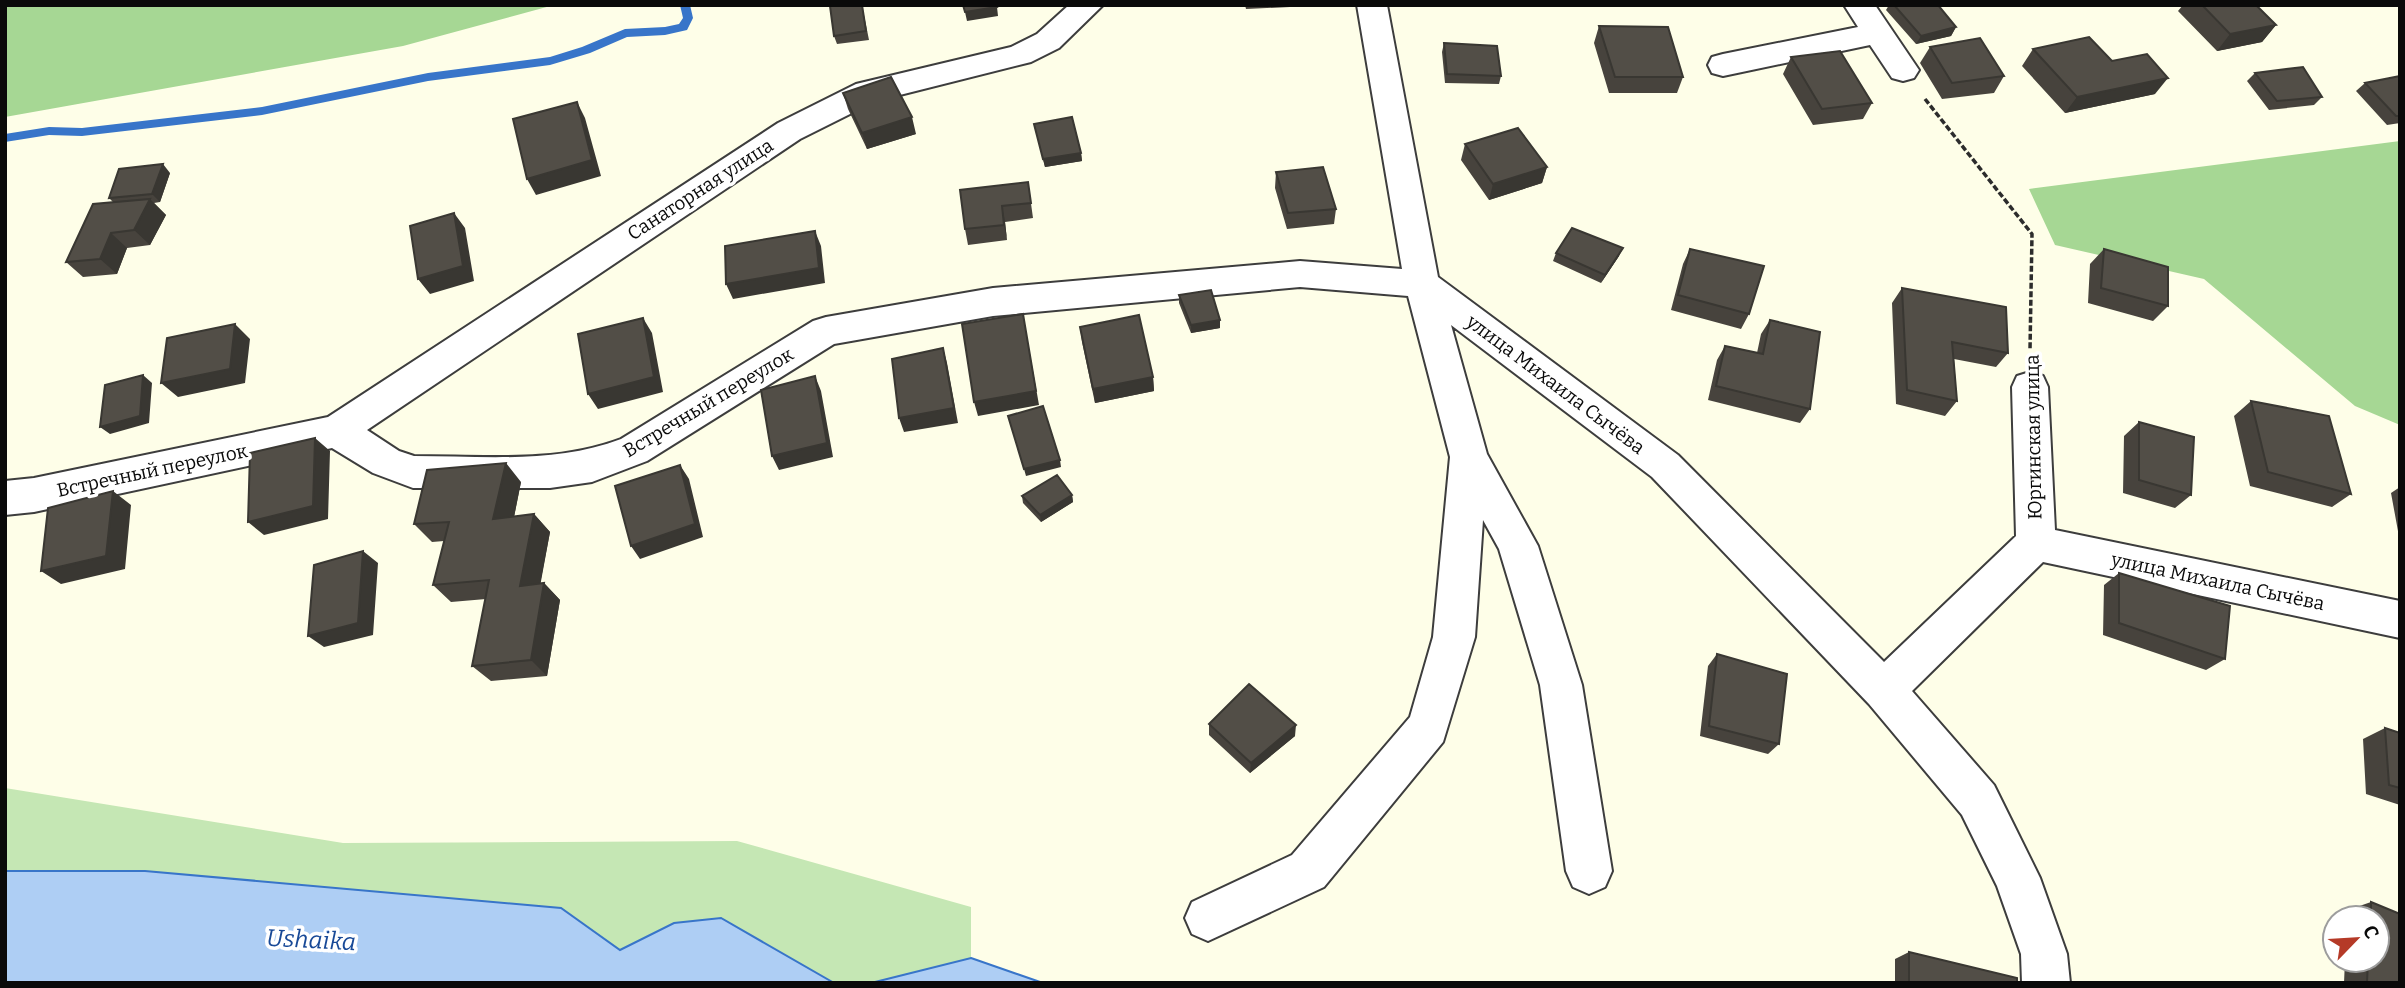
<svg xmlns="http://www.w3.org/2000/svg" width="2405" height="988" font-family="Bitter,serif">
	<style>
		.green { fill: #c5e7b4 }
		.forest { fill: #a6d794 }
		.water { fill: #aecef4; stroke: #3875c9; stroke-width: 2 }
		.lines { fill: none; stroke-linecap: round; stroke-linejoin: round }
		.stream { fill: #3875c9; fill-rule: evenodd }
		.minor-casing { stroke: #3d3d3d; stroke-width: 4 }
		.path { stroke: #2c2c2c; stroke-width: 3.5; stroke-dasharray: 6 2.5; stroke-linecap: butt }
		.minor { fill: #fff; fill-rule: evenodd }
		.wall { fill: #47433d }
		.shaded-wall { fill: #393732 }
		.building { fill: #524e47; stroke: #393732; stroke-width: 2 }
		.labels { text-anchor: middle; stroke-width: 7; stroke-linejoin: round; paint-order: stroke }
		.street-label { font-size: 19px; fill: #0a0a0a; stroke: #fff }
		.near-water-label { font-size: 24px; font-style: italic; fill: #184997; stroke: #fff }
	</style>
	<rect width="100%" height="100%" fill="#fefee8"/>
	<path class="green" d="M5,788l338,55 394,-2 234,66v51l-100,25h-37l-113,-65 -47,5 -54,28 -59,-43 -416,-37h-140z"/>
	<path class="forest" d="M5,5h549l-151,41 -398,71z
		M2400,141v284l-45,-19 -151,-127 -149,-34 -26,-56z"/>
	<path class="water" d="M5,871h140l416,37 59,42 54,-27 47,-5 113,65h-829z
		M971,958l72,25h-172z"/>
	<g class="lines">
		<path class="stream" d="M680,5h10l3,13 -6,12 -22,5 -38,2 -37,16 -40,12 -122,16 -166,34 -180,21 -33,-1 -44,7v-8l44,-7 33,1 180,-21 166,-34 122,-16 32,-10 43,-18 40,-2 14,-3 4,-6z"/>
		<defs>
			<path id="minor" d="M1069,5h34l-44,43 -28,14 -155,39 -76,38 -433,291 32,21 15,5c69,0 141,8 207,-17l192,-118 13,-4 167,-29 307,-27 102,8 -45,-264h30l51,272 240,178 206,207 132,-126 -4,-149 5,-11 13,-4 13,4 5,11 7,143 345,71v37l-357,-76 -131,129 82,94 46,93 27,76 3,29h-48l-1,-29 -24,-68 -35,-71 -93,-111 -217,-227 -201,-152 36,129 51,92 44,139 30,186 -7,16 -16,7 -16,-7 -7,-16 -26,-186 -41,-136 -16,-29 -8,117 -32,105 -119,145 -116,54 -16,-7 -7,-16 7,-16 100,-47 118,-138 23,-80 17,-180 -42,-161 -108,-9 -307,29 -159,28 -187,117 -55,21 -42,6h-137l-40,-15 -41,-25 -298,64 -29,3v-34l29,-3 294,-61 450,-294 78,-39 155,-37 26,-13z
				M1844,5h31l44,65 -5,8 -11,3 -11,-3 -22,-33 -147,31 -11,-3 -4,-8 4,-8 11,-3 135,-27z"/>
		</defs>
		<use href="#minor" class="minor-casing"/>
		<path class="path" d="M1925,99l107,135 -2,116"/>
		<use href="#minor" class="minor"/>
	</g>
	<path class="wall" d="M862,5l7,35 -32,4 -3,-8z
		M1245,5h45v2l-44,2z
		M1889,5h49l18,22 -5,9 -35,8 -30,-34z
		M2183,5h73l20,20 -14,17 -45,9 -39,-40z
		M1599,26l84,51 -6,16h-68l-15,-50z
		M1444,43l57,33 -2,8 -54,-1 -3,-31z
		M1930,47l74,29 -10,17 -52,6 -22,-36z
		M2033,49l79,12 43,33 -90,19 -43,-47z
		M1791,57l81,46 -9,16 -50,6 -30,-51z
		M2255,73l67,24 -8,8 -45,5 -22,-29z
		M2400,76v47l-13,2 -31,-34 9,-8z
		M843,93l73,41 -49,15 -19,-40z
		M1034,124l47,29 1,8 -37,6z
		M1465,144l82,23 -5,16 -53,17 -28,-40z
		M1276,172l60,37 -2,15 -47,5 -12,-41z
		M170,173l-10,29 -6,1 12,12 -16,30 -23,3 -10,26 -34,3 -17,-15 47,-60 -4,-4z
		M1028,182l5,36 -28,4 2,18 -39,5 -3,-16z
		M1690,249l59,65 -8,15 -70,-19 12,-46z
		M2104,249l64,57 -15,15 -65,-18 2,-39z
		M1556,253l63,3 -18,27 -48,-22z
		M1902,288l106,65 -12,14 -42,-8 3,42 -12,15 -49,-12 -4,-101z
		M1179,295l41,33 -29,5 -12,-30z
		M1770,320l40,89 -10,14 -92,-23 9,-40 8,-14 32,7 4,-19z
		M1080,327l73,50 1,14 -59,12 -13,-61z
		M2251,401l100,93 -19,13 -82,-21 -16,-70z
		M2139,422l52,73 -16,13 -52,-15 1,-57z
		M521,482l-7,35 20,-3 16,18 -10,52 4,-1 16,17 -13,76 -56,5 -19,-15 14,-67 -35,3 -18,-17 11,-44 -12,1 -18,-18z
		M2400,487v55l-9,-49z
		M1072,495l1,7 -32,20 -18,-19 -1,-7z
		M2119,573l106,86 -19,11 -103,-35 1,-50z
		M1717,654l62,90 -11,10 -68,-18 8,-70z
		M1209,724l86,12 -45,37 -41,-38z
		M2385,728l15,5v72l-34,-11 -3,-55z
		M2371,902l29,12v69h-56l1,-23h32v-42h-29v-8z
		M1909,952l108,31h-122v-24z"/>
	<path class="shaded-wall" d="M997,7l1,9 -31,5 -2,-9z
		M2276,25l-14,17 -45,9 13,-17z
		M1956,27l-5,9 -35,8 5,-8z
		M2168,78l-13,16 -90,19 12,-16z
		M577,102l8,16 16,58 -65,19 -9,-16z
		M912,117l4,17 -49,15 -5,-16z
		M1081,153l1,8 -37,6 -2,-8z
		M163,164l7,9 -10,29 -8,-8z
		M1547,167l-5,16 -53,17 4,-16z
		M150,199l16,16 -16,30 -16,-15z
		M1002,206l3,16 2,18 -3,-15z
		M454,213l11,15 9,53 -44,13 -12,-15z
		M815,231l6,15 4,37 -92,16 -7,-15z
		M111,233l16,15 -10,26 -17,-15z
		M1623,248l-4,8 -18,27 4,-8z
		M1023,314l16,91 -61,11 -4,-14z
		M643,318l9,15 11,59 -65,17 -10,-15z
		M1220,320v8l-29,5v-8z
		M235,324l15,15 -5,44 -67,14 -17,-14z
		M943,348l4,15 11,60 -54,9 -5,-14z
		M143,375l9,8 -3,40 -39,11 -10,-7z
		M815,376l6,15 12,66 -54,13 -7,-14z
		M1153,377l1,14 -59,12 -2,-14z
		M315,438l15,13 -2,68 -64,16 -16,-13z
		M1060,460l1,7 -35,9 -2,-7z
		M506,463l15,19 -11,55 -17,-18z
		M680,465l9,14 14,58 -63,22 -9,-13z
		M113,491l18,14 -6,64 -64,15 -20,-13z
		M1072,495l1,7 -32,20 -1,-7z
		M534,514l16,18 -13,71 -17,-17z
		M363,551l15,12 -5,72 -49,12 -16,-11z
		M544,583l16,17 -13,76 -16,-16z
		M1296,725l-1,11 -45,37 1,-10z"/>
	<path class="building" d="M836,5h26l4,26 -32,5 -4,-30z
		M963,5h33l1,2 -32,5z
		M1894,5h44l18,22 -35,9z
		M2202,5h54l20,20 -46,9z
		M1599,26l69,1 15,50h-68z
		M2089,37l23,24 35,-7 21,24 -91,19 -44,-48z
		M1980,38l24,38 -52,7 -22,-36z
		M1444,43l53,3 4,30 -54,-2z
		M1840,51l32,52 -50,6 -31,-52z
		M2303,67l19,30 -45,4 -22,-28z
		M2400,76v40h-4l-31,-33z
		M891,77l21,40 -50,16 -19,-40z
		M577,102l15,58 -65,19 -14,-60z
		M1072,117l9,36 -38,6 -9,-35z
		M1518,128l29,39 -54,17 -28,-40z
		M163,164l-11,30 -43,4 10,-29z
		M1323,167l13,42 -48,4 -12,-41z
		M1028,182l3,21 -29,3 2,19 -39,4 -5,-39z
		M150,199l-16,31 -23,3 -11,26 -34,3 27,-58z
		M454,213l9,53 -45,13 -8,-53z
		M1572,228l51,20 -18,27 -49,-22z
		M815,231l4,37 -93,16 -1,-38z
		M1690,249l74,17 -15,48 -71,-19z
		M2104,249l64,18v39l-67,-18z
		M1902,288l104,19 2,46 -56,-11 5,59 -50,-11z
		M1211,290l9,30 -29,5 -12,-30z
		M1023,314l13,77 -62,11 -12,-78z
		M1139,315l14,62 -60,12 -13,-62z
		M643,318l11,59 -66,17 -10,-60z
		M1770,320l50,12 -10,77 -94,-23 9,-40 38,8z
		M235,324l-5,45 -69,14 6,-45z
		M943,348l11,60 -55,10 -7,-59z
		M143,375l-3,41 -40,11 5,-42z
		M815,376l12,67 -55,13 -11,-66z
		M2251,401l78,15 22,78 -83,-22z
		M1043,406l17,54 -36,9 -16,-53z
		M2139,422l55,15 -3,58 -52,-15z
		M315,438l-2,68 -65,16 2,-69z
		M506,463l-13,56 41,-5 -14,72 24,-3 -13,77 -59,6 17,-86 -56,5 16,-63 -35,2 13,-54z
		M680,465l15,59 -64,22 -16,-60z
		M1057,475l15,20 -32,20 -18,-19z
		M113,491l-7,65 -65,15 7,-63z
		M363,551l-5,72 -50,13 6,-71z
		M2119,573l111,33 -5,53 -106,-36z
		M1717,654l70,20 -8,70 -70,-18z
		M1249,684l47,41 -45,38 -42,-39z
		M2385,728l15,5v55l-11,-3z
		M2371,902l29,12v69h-33l1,-23h9v-42h-6z
		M1909,952l108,26v5h-108z"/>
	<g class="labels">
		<g class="street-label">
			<text transform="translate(700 189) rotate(-33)" y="7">Санаторная улица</text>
			<text transform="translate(1556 384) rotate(37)" y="7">улица Михаила Сычёва</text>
			<text transform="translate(708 402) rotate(-31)" y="7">Встречный переулок</text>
			<text transform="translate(2033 437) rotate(-91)" y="7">Юргинская улица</text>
			<text transform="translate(152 470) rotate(-12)" y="7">Встречный переулок</text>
			<text transform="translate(2218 581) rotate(12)" y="7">улица Михаила Сычёва</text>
		</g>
		<g class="near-water-label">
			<text transform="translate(311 940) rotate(3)" y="8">Ushaika</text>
		</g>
	</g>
	<rect width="2405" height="988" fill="none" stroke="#0a0a0a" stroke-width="14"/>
	<g transform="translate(2356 939) rotate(65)"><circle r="33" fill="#ffffff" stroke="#9d9d9d" stroke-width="2"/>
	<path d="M0-5L12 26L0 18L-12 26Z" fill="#b53a27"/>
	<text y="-10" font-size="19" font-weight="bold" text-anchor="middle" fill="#0a0a0a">С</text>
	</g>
</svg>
